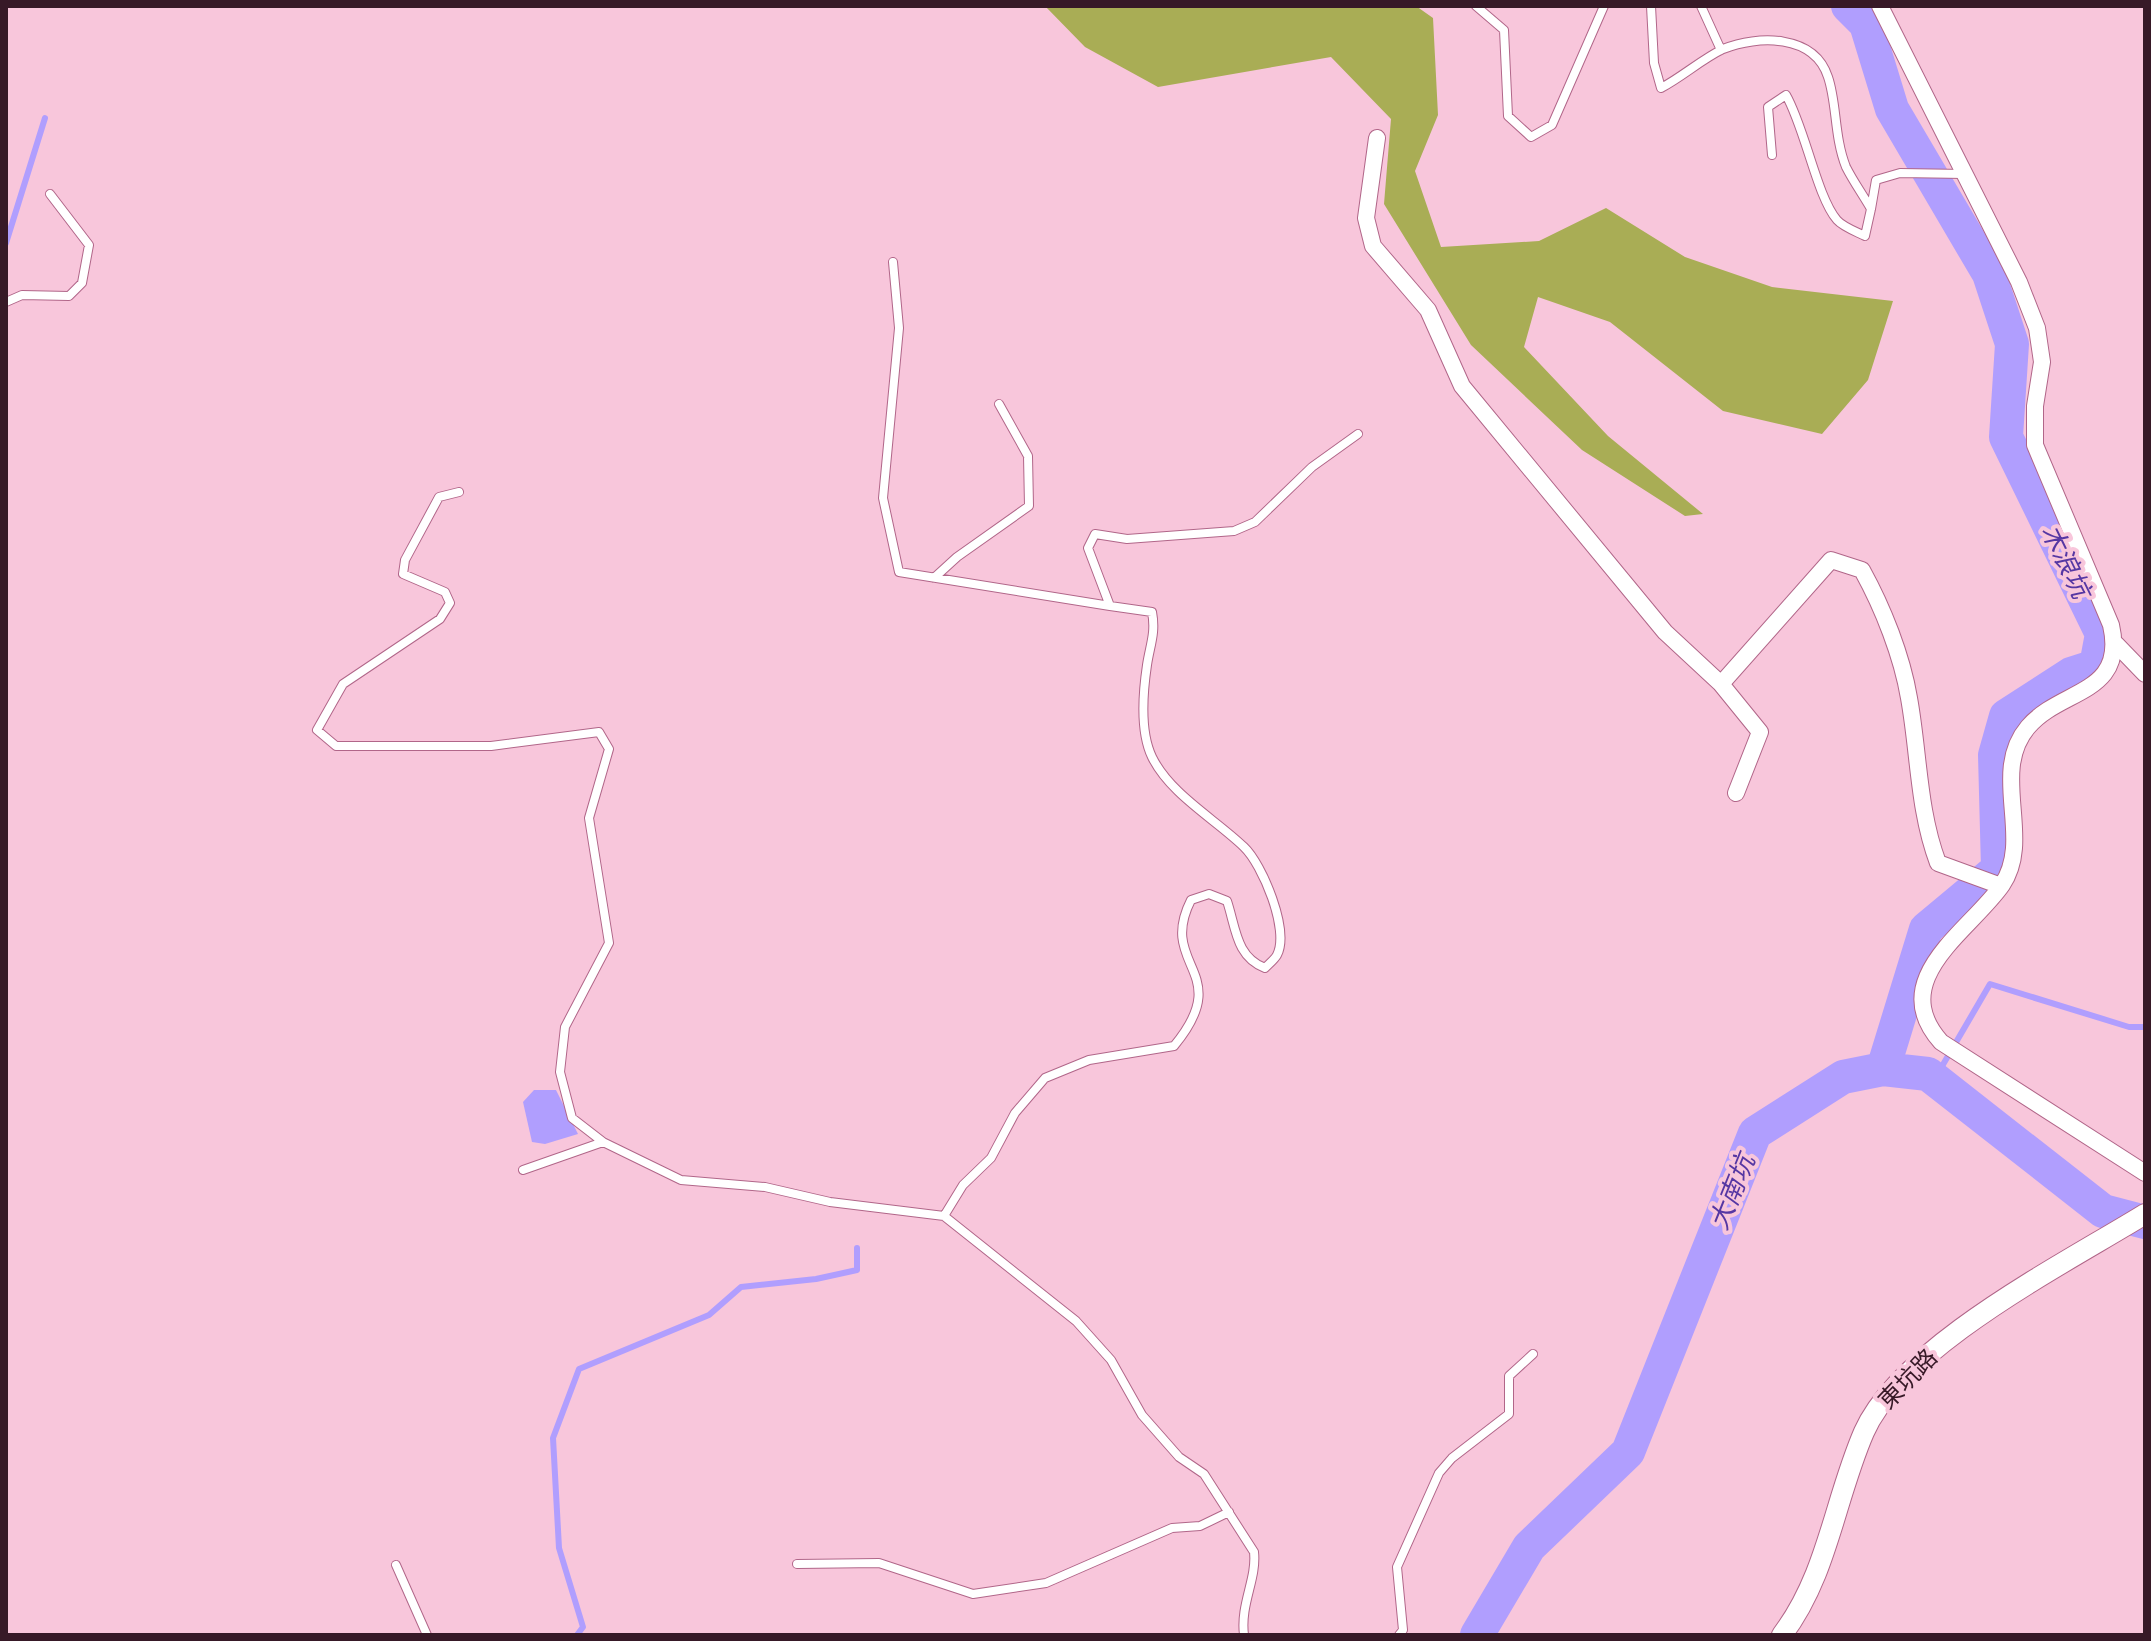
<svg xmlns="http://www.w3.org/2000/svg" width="2151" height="1641" font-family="Lato,'Noto Sans TC',sans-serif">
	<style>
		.green { fill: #a9ad55 }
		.water { fill: #b09efe }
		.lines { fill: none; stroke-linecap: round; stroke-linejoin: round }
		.stream { stroke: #b09efe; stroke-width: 6 }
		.river { stroke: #b09efe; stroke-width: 34 }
		.service-casing { stroke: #b16689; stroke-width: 10 }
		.minor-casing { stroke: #b16689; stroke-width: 18 }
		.tertiary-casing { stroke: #b16689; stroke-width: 22 }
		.service { stroke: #fff; stroke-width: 8 }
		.minor { stroke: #fff; stroke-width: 16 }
		.tertiary { stroke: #fff; stroke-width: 20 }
		.labels { text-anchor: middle; stroke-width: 8; stroke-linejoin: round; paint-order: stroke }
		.street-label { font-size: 24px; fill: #371927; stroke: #f8c6db }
		.water-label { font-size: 26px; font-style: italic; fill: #5637a3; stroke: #f8c6db }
	</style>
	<rect width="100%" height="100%" fill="#f8c6db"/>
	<path class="green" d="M1045,6h371l17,12 5,97 -23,56 26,76 98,-6 67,-33 79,49 87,30 121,14 -25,79 -46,54 -99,-23 -113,-89 -72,-25 -14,50 84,89 95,78 -18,2 -103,-66 -111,-105 -87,-141 7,-85 -60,-62 -173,30 -73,-40z"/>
	<path class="water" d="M534,1090h22l22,44 -33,10 -13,-2 -9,-40z"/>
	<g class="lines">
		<path class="stream" d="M6,243l39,-125
			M1934,1080l56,-96 139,43h16
			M577,1635l6,-8 -24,-79 -6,-110 26,-69 130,-54 32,-28 75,-8 41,-9v-22"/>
		<path class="river" d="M1848,6l18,18 26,85 97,165 23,70 -6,93 96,197 -6,32 -25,8 -65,42 -11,39 3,114 -72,60 -43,140
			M1477,1635l52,-88 99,-95 127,-319 88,-56 40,-8 45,5 175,137 42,11"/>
		<defs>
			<path id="service" d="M1476,6l28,24 4,86 23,21 21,-12 52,-119
				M1651,6l3,57 7,25c21,-11 41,-29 62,-39 35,-14 91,-15 105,28 9,26 6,60 18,90 7,14 17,28 25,42l5,-29 24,-7 65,1
				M1701,6l20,44
				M1772,155l-4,-48 18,-12c19,33 31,102 51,125 6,7 20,12 28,16l6,-27
				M893,262l6,66 -16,170 16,74 211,34
				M6,302l16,-7 47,1 13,-13 7,-38 -39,-51
				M459,492l-20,5 -34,63 -2,14 42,18 5,11 -10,16 -97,65 -26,46 19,16h155l108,-14 10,17 -20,69 20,125 -44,84 -5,45 12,46 31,24 78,38 84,7 65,15 114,14 132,105 35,39 31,55 37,42 25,17 50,78c3,27 -14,52 -10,83
				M934,578l23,-21 72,-51 -1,-50 -29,-52
				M523,1170l80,-28
				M944,1216l19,-31 28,-27 24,-45 30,-35 44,-18 85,-14c62,-75 -17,-79 17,-146l18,-6 18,7c9,27 9,56 38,67 4,-4 10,-9 12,-13 13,-25 -15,-91 -33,-108 -29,-28 -74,-53 -92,-90 -12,-25 -9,-65 -5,-92 3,-20 9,-32 5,-53l-42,-6 -22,-58 7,-14 32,5 107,-8 21,-9 57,-55 46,-33
				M797,1564l82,-1 94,31 73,-11 126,-55 28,-2 29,-14
				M396,1565l31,70
				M1399,1635l4,-5 -6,-63 42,-94 13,-15 57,-44v-38l24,-22"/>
			<path id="minor" d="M1880,6l139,276 18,46 5,34 -7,44v39l76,180c16,70 -50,63 -83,102 -39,46 6,111 -26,158 -32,46 -117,94 -61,157l204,131
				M1377,138l-11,80 7,28 55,64 34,76 203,246 56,52 39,48 -24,61
				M2116,644l29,30
				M1721,684l110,-124 31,10c21,38 40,86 47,128 10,55 9,112 29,165l63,23"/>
			<path id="tertiary" d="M1782,1635c46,-61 52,-134 82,-203 38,-86 200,-168 281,-218"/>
		</defs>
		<use href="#service" class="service-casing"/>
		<use href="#minor" class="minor-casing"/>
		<use href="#tertiary" class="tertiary-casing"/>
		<use href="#service" class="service"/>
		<use href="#minor" class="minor"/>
		<use href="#tertiary" class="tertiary"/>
	</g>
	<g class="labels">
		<g class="street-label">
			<text transform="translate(1908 1379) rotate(-46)" y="8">東坑路</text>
		</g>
		<g class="water-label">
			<text transform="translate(2066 561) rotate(64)" y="9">木浪坑</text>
			<text transform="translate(1732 1192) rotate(-68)" y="9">大南坑</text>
		</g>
	</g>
	<rect width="2151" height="1641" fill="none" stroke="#371927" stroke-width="16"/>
</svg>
